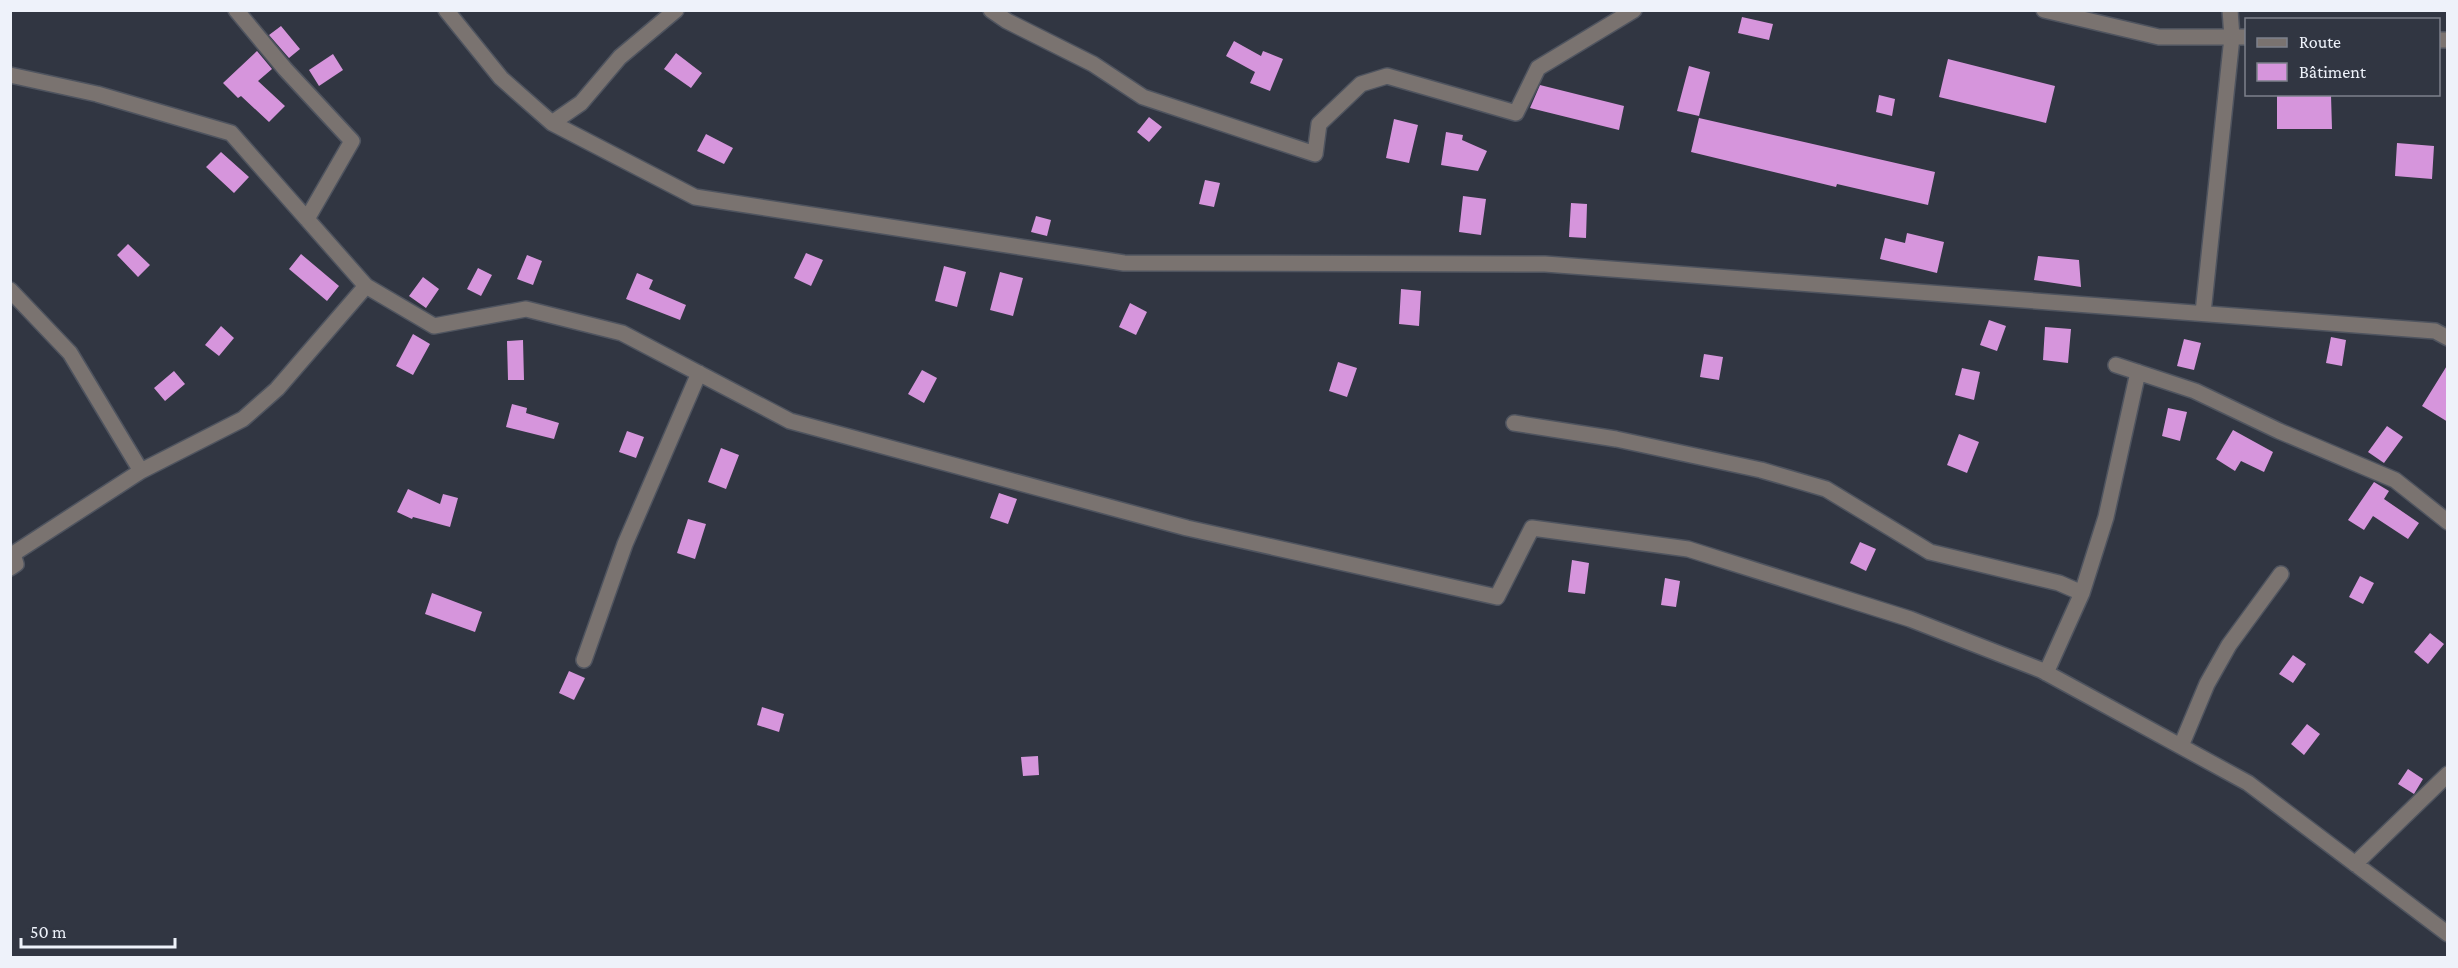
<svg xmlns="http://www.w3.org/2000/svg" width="2458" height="968" font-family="'Crimson Pro',serif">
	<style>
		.building { fill: #d695dc }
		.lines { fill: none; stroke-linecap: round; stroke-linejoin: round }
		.minor-casing { stroke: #4f545f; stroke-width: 18 }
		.minor { stroke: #7a7370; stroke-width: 15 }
	</style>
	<rect width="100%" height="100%" fill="#313642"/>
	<path class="building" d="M1742,17l31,7 -4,16 -31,-7z
		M281,26l19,23 -11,9 -20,-23z
		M1234,41l27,15 2,-5 20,8 -13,32 -20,-8 5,-11 -29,-16z
		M257,51l15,18 -14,12 27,25 -16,16 -28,-26 -3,2 -15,-15z
		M676,53l26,20 -11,15 -27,-19z
		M333,54l10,16 -24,16 -10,-16z
		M1948,59l107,27 -9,37 -107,-26z
		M1689,66l21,6 -11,44 -22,-5z
		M1540,85l84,21 -5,24 -89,-22z
		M2277,94l54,1 1,34h-55z
		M1879,95l16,4 -3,17 -16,-4z
		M1149,117l13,10 -13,15 -12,-10z
		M1699,118l236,54 -7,33 -91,-21 -1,3 -145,-35z
		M1394,119l24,6 -9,38 -23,-5z
		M1446,132l17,3 -1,5 25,11 -9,20 -37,-6z
		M706,134l27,14 -9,16 -27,-13z
		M2397,143l37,3 -2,33 -37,-3z
		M221,152l28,25 -15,16 -28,-26z
		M1205,180l15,3 -6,24 -15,-3z
		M1463,196l23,3 -5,36 -22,-3z
		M1571,203l16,1 -1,34 -17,-1z
		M1036,216l15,4 -4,16 -16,-4z
		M1907,233l37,9 -7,31 -57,-14 5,-21 20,5z
		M128,244l22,21 -12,12 -21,-22z
		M806,253l17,7 -12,26 -17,-8z
		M301,254l38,32 -12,15 -38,-32z
		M527,255l15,6 -9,24 -16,-6z
		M2038,256l41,4 2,27 -47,-7z
		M944,266l22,6 -9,35 -22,-6z
		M478,268l14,7 -11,21 -14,-7z
		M1000,272l23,6 -10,38 -23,-6z
		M637,273l16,7 -4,9 37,16 -6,15 -54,-21z
		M423,277l16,12 -13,19 -17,-12z
		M1401,289l20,2 -2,35 -20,-2z
		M1130,303l17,9 -11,23 -17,-8z
		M1989,320l17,6 -9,25 -17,-6z
		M221,326l13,12 -15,18 -14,-11z
		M2045,327l26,2 -3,34 -25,-3z
		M413,334l17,10 -17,31 -17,-9z
		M2331,337l15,3 -4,26 -16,-3z
		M2184,339l17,4 -7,27 -17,-4z
		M523,340l1,40h-16l-1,-39z
		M1704,354l19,3 -4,23 -19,-3z
		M1338,362l19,6 -10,29 -18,-6z
		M2448,364v58l-26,-16z
		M1962,368l18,4 -6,28 -19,-5z
		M922,370l15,8 -13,25 -16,-9z
		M174,371l11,13 -20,17 -11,-13z
		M512,404l15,4 -1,5 33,10 -5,16 -48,-12z
		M2168,408l19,4 -7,29 -18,-5z
		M2387,426l16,11 -19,26 -16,-11z
		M2233,430l40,22 -9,20 -23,-11 -6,10 -19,-12z
		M627,431l17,6 -8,21 -17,-6z
		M1959,434l20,8 -12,31 -20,-8z
		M721,448l18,7 -13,34 -18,-7z
		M2374,482l15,9 -5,8 35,24 -11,16 -35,-23 -9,14 -16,-10z
		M408,489l32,15 3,-10 15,4 -8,29 -37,-10 -1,2 -15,-7z
		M999,493l18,6 -9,25 -18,-6z
		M688,519l18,5 -11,35 -18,-6z
		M1860,542l16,7 -10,22 -16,-8z
		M1572,560l17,3 -4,31 -17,-2z
		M2360,576l14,7 -11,21 -14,-7z
		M1665,578l15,3 -4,26 -15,-2z
		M432,593l50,19 -7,20 -50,-18z
		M2430,633l14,11 -16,20 -14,-12z
		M2293,655l13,9 -13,19 -14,-9z
		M569,671l16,7 -11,22 -15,-7z
		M762,707l22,7 -5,18 -22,-7z
		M2307,724l13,10 -16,21 -13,-11z
		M1038,756l1,19 -16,1 -2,-19z
		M2408,769l15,10 -9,15 -16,-10z"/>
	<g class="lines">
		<defs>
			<path id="minor" d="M236,10l49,59 67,72 -45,78
				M446,10l55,68 51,45 143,74 429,66 421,1 890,67 13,7
				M991,10l16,11 86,43 50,33 172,57 4,-30 42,-40 26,-8 129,37 22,-45 96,-58
				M2044,10l115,27h87
				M2438,40h10
				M10,75l87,19 134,39 135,153 -89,103 -34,30 -102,52 -128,83 3,10 -6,4
				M552,123l29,-20 39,-46 56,-47
				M366,286l68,40 92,-17 96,24 168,88 397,107 310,69 35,-69 156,21 222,70 131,51 207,113 200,151
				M10,290l60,63 71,118
				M2203,313l29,-276 -2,-27
				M2116,365l79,26 84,40 116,49 53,42
				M1514,423l102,16 145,31 65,19 104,63 129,31 23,10
				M584,660l41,-116 74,-171
				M2046,673l36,-80 24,-76 32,-145
				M2181,746l26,-62 22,-39 52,-71
				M2355,864l93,-90"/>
		</defs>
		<use href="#minor" class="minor-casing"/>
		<use href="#minor" class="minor"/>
	</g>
	<rect width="2458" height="968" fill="none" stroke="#eef2fa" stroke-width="24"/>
	<rect x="2245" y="18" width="195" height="78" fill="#313642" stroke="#7d818c" stroke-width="1.5"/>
	<rect x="2257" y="38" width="30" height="9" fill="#7a7370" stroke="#7d818c" stroke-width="1.5"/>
	<text x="2299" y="48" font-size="18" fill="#eef2fa">Route</text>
	<rect x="2257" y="63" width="30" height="18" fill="#d695dc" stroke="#7d818c" stroke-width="1.5"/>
	<text x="2299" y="78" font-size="18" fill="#eef2fa">Bâtiment</text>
	<path d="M21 938v9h154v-9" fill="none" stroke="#eef2fa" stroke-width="3"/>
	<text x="30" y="938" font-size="18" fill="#eef2fa" stroke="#313642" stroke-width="4.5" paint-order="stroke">50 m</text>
</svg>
